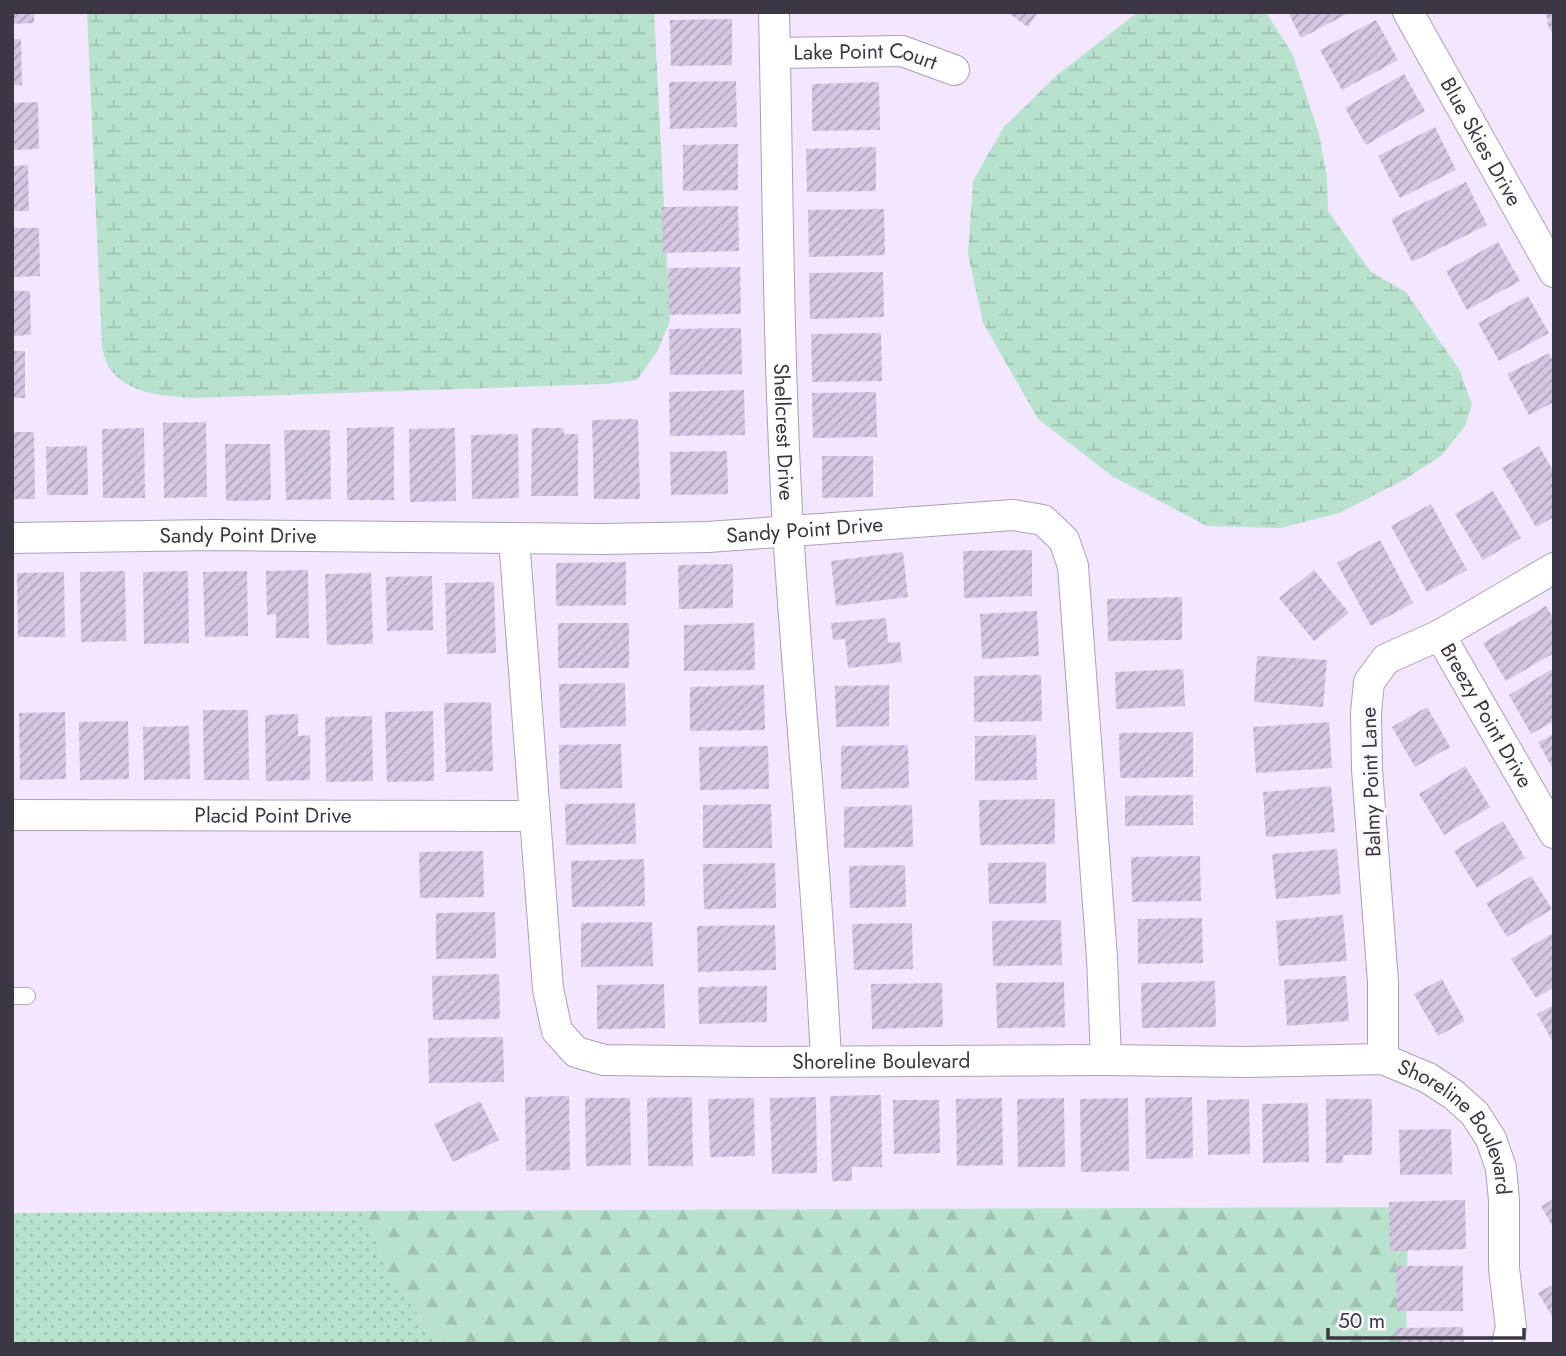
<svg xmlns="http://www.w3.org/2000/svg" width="1566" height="1356" font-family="Jost,sans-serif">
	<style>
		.grass { fill: url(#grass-dots) }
		.forest { fill: url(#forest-firs) }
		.wetland { fill: url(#wetland-marsh) }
		.building { fill: url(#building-hatch) }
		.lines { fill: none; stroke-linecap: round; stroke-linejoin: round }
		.service-casing { stroke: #ad9eba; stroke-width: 18 }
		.minor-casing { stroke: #ad9eba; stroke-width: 32 }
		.service { stroke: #fff; stroke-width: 16 }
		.minor { stroke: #fff; stroke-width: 30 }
		.labels { text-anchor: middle; stroke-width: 7; stroke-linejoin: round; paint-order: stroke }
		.street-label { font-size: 21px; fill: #3d3743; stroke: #fbf8fe }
	</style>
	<defs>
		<pattern id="grass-dots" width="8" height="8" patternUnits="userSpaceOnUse" patternTransform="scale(1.75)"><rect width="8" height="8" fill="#b8e2cd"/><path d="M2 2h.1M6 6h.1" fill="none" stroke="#9fc2b1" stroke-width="1.8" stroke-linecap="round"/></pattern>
		<pattern id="forest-firs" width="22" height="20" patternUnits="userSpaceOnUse" patternTransform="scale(1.75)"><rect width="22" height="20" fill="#b8e2cd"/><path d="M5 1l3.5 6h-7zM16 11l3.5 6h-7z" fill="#9fc2b1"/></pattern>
		<pattern id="wetland-marsh" width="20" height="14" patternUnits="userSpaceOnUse" patternTransform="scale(1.75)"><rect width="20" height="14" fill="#b8e2cd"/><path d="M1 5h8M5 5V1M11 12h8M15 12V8" fill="none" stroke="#9fc2b1"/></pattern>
		<pattern id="building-hatch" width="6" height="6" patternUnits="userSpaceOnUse" patternTransform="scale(1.75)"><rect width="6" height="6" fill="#d5c6e3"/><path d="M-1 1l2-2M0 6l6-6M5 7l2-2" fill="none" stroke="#aea2ba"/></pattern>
	</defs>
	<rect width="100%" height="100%" fill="#f3e7ff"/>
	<path class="grass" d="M362,1211l30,66 31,44 24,23h-435v-131z"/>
	<path class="forest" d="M1408,1207l-2,137h-959l-24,-23 -31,-44 -30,-66z"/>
	<path class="wetland" d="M87,12h567l16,309 -13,31 -20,28 -31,4 -413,14c-29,-2 -63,-3 -83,-29 -4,-5 -6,-14 -8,-21z
		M1138,12h128l27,43 26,79 8,42 1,35 43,61 35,20 54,79 12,34 -7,21 -23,29 -38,25 -65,33 -59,15 -73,-2 -95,-50 -74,-57 -55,-96 -15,-69 5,-73 30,-53 54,-53z"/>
	<path class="building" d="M12,12h22v11l-22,1z
		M1007,12h31l-10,15z
		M1288,12h63l-50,26z
		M1544,12h10v24l-8,-14 3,-1z
		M732,19v46l-61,1 -1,-46z
		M1376,20l22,40 -56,30 -22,-40z
		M12,39h9l1,46h-10z
		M1404,74l21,37 -59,34 -21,-37z
		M736,81l1,46 -67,2 -1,-47z
		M879,82l1,48 -68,1v-47z
		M38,102l1,47 -27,1v-47z
		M1435,127l21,43 -56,28 -22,-42z
		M738,144v46l-55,1v-46z
		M876,147v44l-69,1 -1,-43z
		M28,165l1,46h-17v-45z
		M1466,182l21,43 -75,37 -21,-43z
		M738,206l1,45 -76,2 -1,-46z
		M884,209l1,46 -76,2 -1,-47z
		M12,228h27l1,48 -28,1z
		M1498,242l22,39 -53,29 -21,-39z
		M740,267l1,47 -72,1 -1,-47z
		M883,272l1,45 -74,2 -1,-46z
		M12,291h18l1,44 -19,1z
		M1528,296l21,37 -50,28 -21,-38z
		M741,328l1,46 -72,1 -1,-46z
		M881,333l1,48 -70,1 -1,-48z
		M12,351h13v47h-13z
		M1549,353l5,10v39l-25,13 -22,-41z
		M744,390l1,45 -75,1 -1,-44z
		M876,392l1,45 -64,1 -1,-45z
		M638,419l2,80h-46l-2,-79z
		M206,422l1,75 -43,1 -1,-75z
		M394,427v73h-47v-72z
		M144,428l1,70h-42l-1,-69z
		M455,428l1,73 -46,1 -1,-73z
		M532,428h31l1,6h14v62h-47z
		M284,430h46l1,69 -45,1z
		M12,432h22l1,67h-23z
		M518,434l1,64 -47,1 -1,-64z
		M225,444h45l1,56 -45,1z
		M87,446l1,49h-41l-1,-48z
		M1539,446l15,26v45l-18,10 -34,-59z
		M727,451l1,43 -57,1 -1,-43z
		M822,456h51v41l-51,1z
		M1493,491l28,47 -38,22 -28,-46z
		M1431,504l36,66 -40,22 -36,-66z
		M1380,540l33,63 -42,23 -34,-63z
		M1032,550v46l-68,2 -1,-47z
		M903,552l5,45 -72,9 -5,-45z
		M626,562v43l-70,1v-43z
		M733,564v44l-54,1 -1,-44z
		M308,570l1,68h-33v-24l-9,1 -1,-44z
		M1314,570l35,43 -35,28 -35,-43z
		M125,571l1,70 -45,1 -1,-70z
		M188,571l1,72 -45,1 -1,-72z
		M247,571l1,65 -43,1 -2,-65z
		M64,572l1,65h-47l-1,-64z
		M371,573l2,71 -46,1 -2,-71z
		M432,576l1,54 -46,1 -1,-54z
		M494,582l2,71 -49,1 -2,-71z
		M1182,597v43l-74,1 -1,-42z
		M1546,606l8,13v34l-48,28 -23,-38z
		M1037,611l2,45 -57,3 -2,-45z
		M886,618l2,25 12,-1 2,20 -54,6 -3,-29 -12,1 -2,-17z
		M558,623h71v45h-71z
		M754,623l1,47 -71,1v-46z
		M1257,656l70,4 -4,47 -69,-5z
		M1554,668v53l-23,13 -22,-39z
		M1183,669l2,37 -69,3 -1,-37z
		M1041,675l1,46 -68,1v-46z
		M625,683l1,43 -66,2 -1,-44z
		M764,685l1,45 -75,1v-44z
		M889,685v41l-53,1 -1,-41z
		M491,702l2,69 -47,1 -2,-69z
		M1427,707l23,40 -35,20 -23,-40z
		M203,710h45l1,70h-45z
		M433,711l1,70 -47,1 -2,-70z
		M65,712l1,67 -46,1 -1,-67z
		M298,714v22l12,-1v45l-44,1 -1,-66z
		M372,716l1,65 -47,1 -1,-65z
		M128,721l1,58 -49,1 -1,-58z
		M1329,722l3,46 -76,5 -3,-46z
		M189,726l1,53 -46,1 -1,-53z
		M1193,732v45l-73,1 -1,-45z
		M1554,734v37l-16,-29z
		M1036,735l1,45 -62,1v-45z
		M621,744l1,44 -62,1 -1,-44z
		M908,745l1,43 -68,1v-43z
		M768,746l1,43 -69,1 -1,-43z
		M1465,766l25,41 -46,28 -25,-41z
		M1331,786l4,46 -69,5 -3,-45z
		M1193,795v30l-68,1v-30z
		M1055,799v45l-75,1 -1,-45z
		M635,803l1,41 -70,1 -1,-41z
		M771,804l1,44h-69v-43z
		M912,805l1,42 -69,1v-41z
		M1503,821l22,37 -48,30 -23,-37z
		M1337,849l4,45 -65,5 -4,-45z
		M483,851l1,46 -64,1 -1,-46z
		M1200,856l1,45 -69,1 -1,-45z
		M644,859l1,47 -73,1 -1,-46z
		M1046,862v41l-57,1 -1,-41z
		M775,863l1,45 -72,1 -1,-45z
		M905,865l1,42 -56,1 -1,-42z
		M1531,876l21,33 -45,28 -21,-34z
		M495,912l1,46 -60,1v-46z
		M1343,915l4,46 -68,5 -3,-45z
		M1202,918l1,45 -65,1v-45z
		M1061,920l1,45 -69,1 -1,-45z
		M652,922l1,44 -72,1v-44z
		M912,923l1,46 -59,1 -2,-46z
		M775,925l1,45 -78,2 -1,-46z
		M1554,932v55l-18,11 -25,-39z
		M499,974l1,45 -67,1 -1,-44z
		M1346,976l3,45 -62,5 -3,-46z
		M1442,979l23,42 -27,15 -24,-42z
		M1215,981l1,46 -74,1 -1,-45z
		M1064,982l1,45 -68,1 -1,-45z
		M942,983l1,44 -71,2 -1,-45z
		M664,984l1,44 -68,1v-44z
		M767,986v36l-68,2 -1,-37z
		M1554,1005v39l-17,-30z
		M503,1037l1,45 -75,1 -1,-45z
		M881,1095l1,72h-30v14h-20l-2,-85z
		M569,1096l1,74 -44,1 -1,-74z
		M692,1097l1,69h-45l-1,-68z
		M816,1097l1,76 -45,1 -2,-76z
		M1192,1097l1,61 -47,1 -1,-61z
		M585,1098h45l1,67 -45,1z
		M754,1098l1,58 -45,1 -2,-58z
		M1002,1098l1,67 -46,1 -1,-67z
		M1064,1098l1,69h-47l-1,-68z
		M1128,1098l1,73 -48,1 -1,-73z
		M1249,1099l1,55 -42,1 -1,-55z
		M1326,1099h46v56h-29v8h-17z
		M893,1100h46l1,53 -46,1z
		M480,1101l19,39 -46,22 -19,-38z
		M1308,1103l1,59 -46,1 -1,-59z
		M1451,1129l1,45 -52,1 -1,-45z
		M1554,1199v30l-13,-23z
		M1465,1200l1,49 -76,2 -1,-49z
		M1396,1266h67v45h-66z
		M1554,1284v35l-16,-26z
		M1463,1327l1,17h-67l-1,-16z"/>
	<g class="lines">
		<defs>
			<path id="service" d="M12,996h15"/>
			<g id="minor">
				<path id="s1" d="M774,12c4,173 4,345 14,517 11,178 30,355 38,532"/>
				<path id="s2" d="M1408,12l146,260"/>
				<path id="s3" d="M775,53l127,-2 52,19"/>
				<path id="s4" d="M12,538l203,-3 388,4 105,-2 305,-22 30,5 21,20 9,26 29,392 4,102"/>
				<path id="s5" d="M514,538l34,451 9,42 19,21 28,8 153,2 349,-2 140,2 137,-3 45,19 26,17 21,19 16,25 10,29 3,33v67l7,60 -4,16"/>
				<path id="s6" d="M1440,635l114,198"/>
				<path id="s7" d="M12,815l521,1"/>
				<path d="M1383,1059v-77l-16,-213 -1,-56 3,-31 17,-23 54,-24 114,-67"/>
			</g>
		</defs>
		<use href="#service" class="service-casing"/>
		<use href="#minor" class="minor-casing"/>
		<use href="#service" class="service"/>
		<use href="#minor" class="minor"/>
	</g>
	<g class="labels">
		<g class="street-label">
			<text dy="7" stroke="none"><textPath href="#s3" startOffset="91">Lake Point Court</textPath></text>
			<text dy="7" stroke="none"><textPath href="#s2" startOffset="149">Blue Skies Drive</textPath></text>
			<text dy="7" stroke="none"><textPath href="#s1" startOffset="420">Shellcrest Drive</textPath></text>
			<text dy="7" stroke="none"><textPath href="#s4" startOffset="793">Sandy Point Drive</textPath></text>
			<text dy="7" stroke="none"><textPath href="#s4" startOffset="226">Sandy Point Drive</textPath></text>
			<text dy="7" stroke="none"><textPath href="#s6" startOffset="93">Breezy Point Drive</textPath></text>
			<text transform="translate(1371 782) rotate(-92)" y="7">Balmy Point Lane</text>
			<text dy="7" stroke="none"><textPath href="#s7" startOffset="261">Placid Point Drive</textPath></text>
			<text dy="7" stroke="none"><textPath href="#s5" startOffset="830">Shoreline Boulevard</textPath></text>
			<text dy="7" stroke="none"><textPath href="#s5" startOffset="1438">Shoreline Boulevard</textPath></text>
		</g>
	</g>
	<rect width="1566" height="1356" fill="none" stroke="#3d3743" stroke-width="28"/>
	<path d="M1328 1328v10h196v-10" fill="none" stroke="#3d3743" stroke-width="3.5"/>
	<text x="1338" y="1328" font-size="21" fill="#3d3743" stroke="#fbf8fe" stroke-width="5" paint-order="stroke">50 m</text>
</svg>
